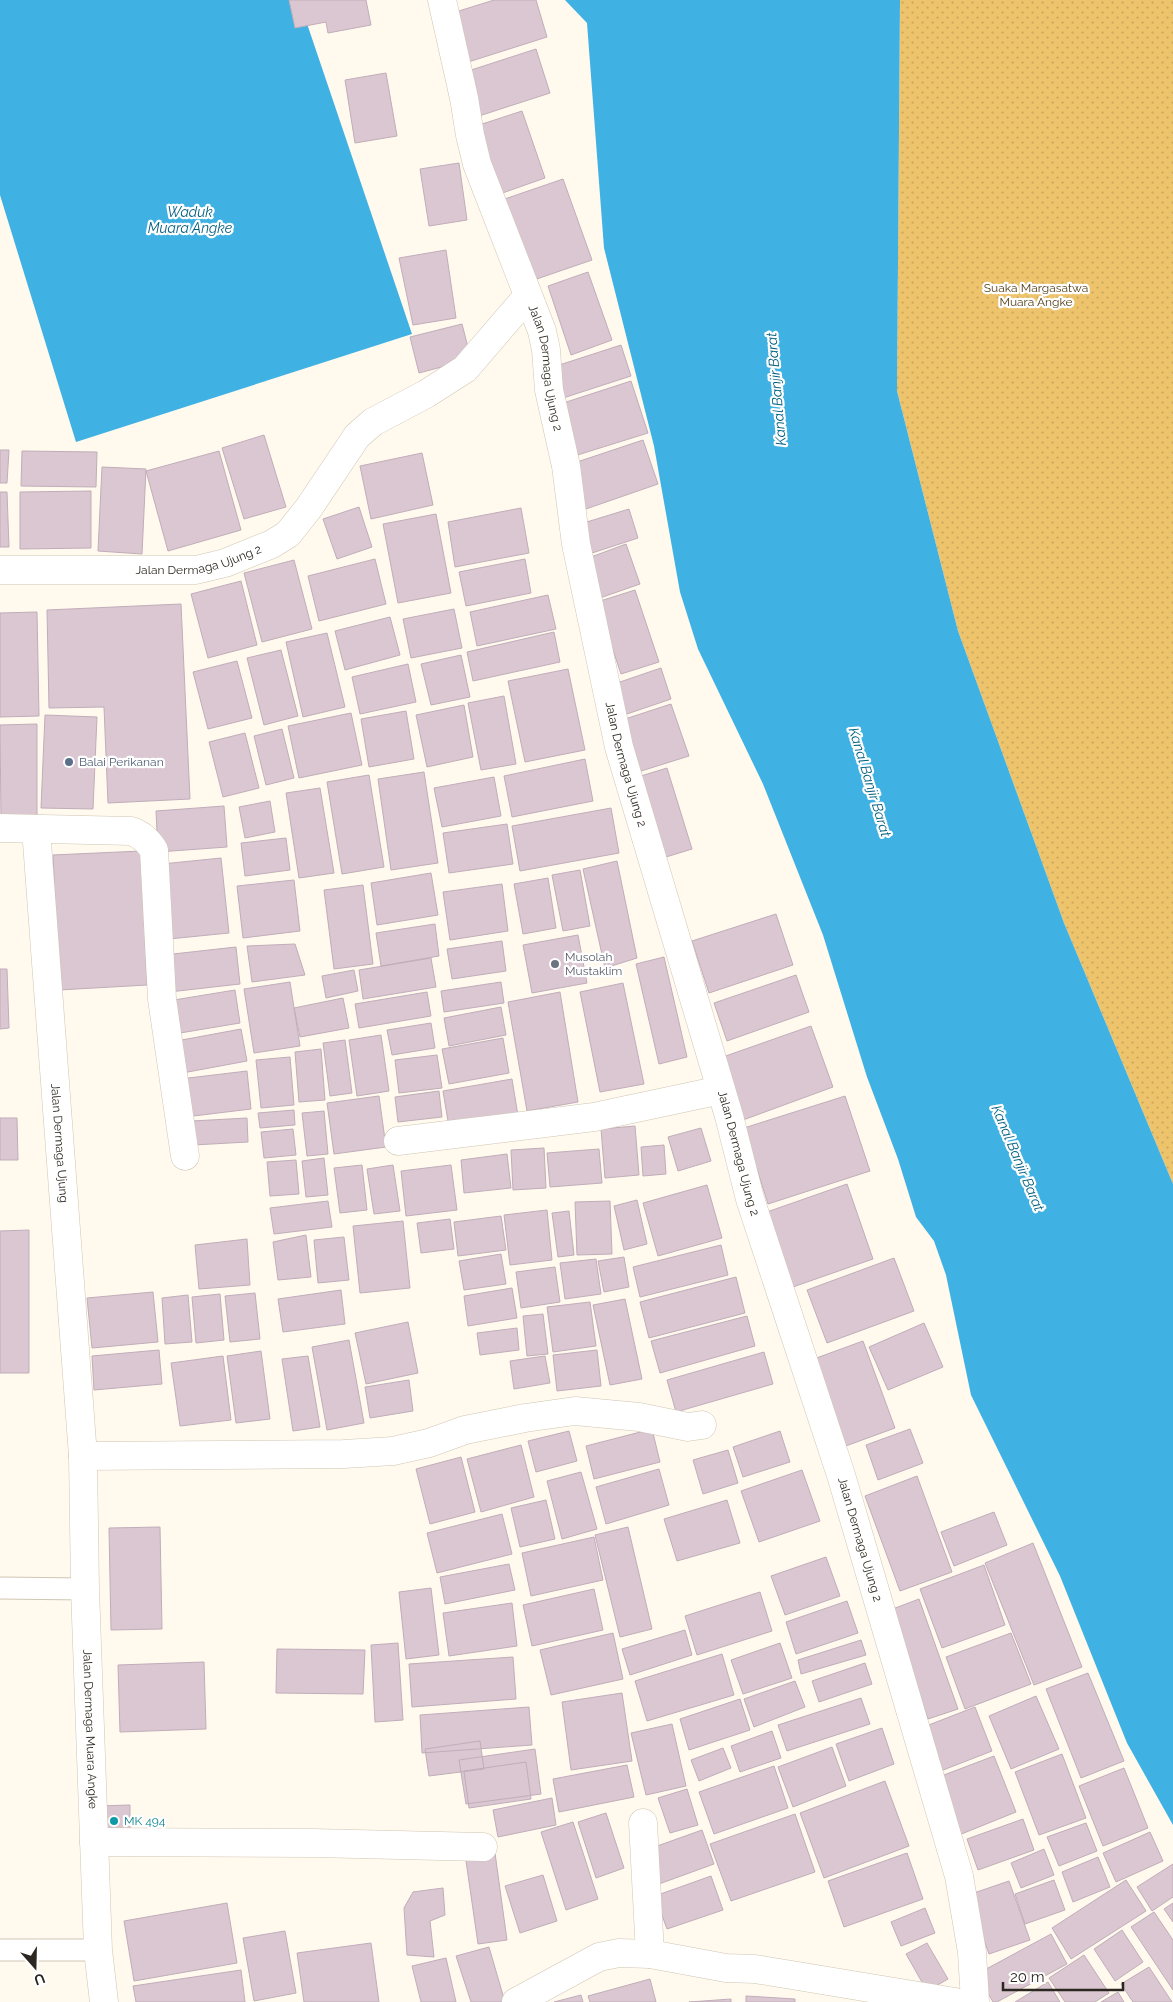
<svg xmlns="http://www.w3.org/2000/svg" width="1173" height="2002" font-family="Raleway,sans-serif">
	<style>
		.park { fill: url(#park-dots) }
		.water { fill: #3fb1e3 }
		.building { fill: #dac7d2; stroke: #c0adb9 }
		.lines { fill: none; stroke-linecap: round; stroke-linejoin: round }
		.service-casing { stroke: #cfc6b4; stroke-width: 23 }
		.minor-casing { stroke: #cfc6b4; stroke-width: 29 }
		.service { stroke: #fff; stroke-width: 21 }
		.minor { stroke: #fff; stroke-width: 28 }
		.service-dot { fill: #5c6f8a; stroke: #fff; stroke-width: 2 }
		.worship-dot { fill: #6b7280; stroke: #fff; stroke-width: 2 }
		.culture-dot { fill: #0f9aa8; stroke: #fff; stroke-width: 2 }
		.labels { text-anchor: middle; stroke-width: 4.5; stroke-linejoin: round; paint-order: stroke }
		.park-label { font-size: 12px; fill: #54411a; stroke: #fff }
		.street-label { font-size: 12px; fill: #2c2821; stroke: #fff }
		.service-label { font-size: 12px; fill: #4e5e75; stroke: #fff; text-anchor: start }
		.worship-label { font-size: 12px; fill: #5b616d; stroke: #fff; text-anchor: start }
		.culture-label { font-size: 12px; fill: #0d838f; stroke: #fff; text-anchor: start }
		.water-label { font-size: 14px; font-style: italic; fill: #005f80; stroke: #fff }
	</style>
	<defs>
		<pattern id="park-dots" width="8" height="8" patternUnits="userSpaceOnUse" patternTransform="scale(1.25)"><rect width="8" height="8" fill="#edc36c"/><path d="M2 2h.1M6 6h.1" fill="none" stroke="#cba85d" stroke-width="1.8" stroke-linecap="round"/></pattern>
	</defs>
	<rect width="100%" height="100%" fill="#fff9ee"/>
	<path class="park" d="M900,0h273v1184l-109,-261 -106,-292 -61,-240z"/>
	<path class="water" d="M0,0h299l113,334 -336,108 -76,-247z
		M565,0h335l-3,391 61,240 106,292 109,261v641l-46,-82 -67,-167 -89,-181 -25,-120 -12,-34 -18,-24 -18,-58 -31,-82 -44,-142 -60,-151 -65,-135 -18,-57 -26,-146 -50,-198 -17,-225z"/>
	<path class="building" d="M289,0h77l5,25 -43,8 -2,-11 -31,6z
		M494,0h42l11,37 -85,27 -16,-49z
		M536,49l14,44 -71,23 -14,-44z
		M386,73l11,63 -42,7 -10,-63z
		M522,111l23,67 -51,18 -24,-68z
		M459,163l8,57 -38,6 -9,-57z
		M563,179l29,81 -67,23 -29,-81z
		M446,250l10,68 -43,7 -14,-67z
		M588,272l24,68 -41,15 -23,-69z
		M462,324l9,35 -52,14 -9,-36z
		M621,345l10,31 -71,23 -10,-31z
		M631,381l17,52 -77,24 -17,-51z
		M264,435l22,72 -42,12 -22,-71z
		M643,440l15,44 -75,26 -15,-45z
		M0,450h9l-2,33h-7z
		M22,451l75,1 -1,35 -75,-1z
		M219,451l22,79 -73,21 -22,-80z
		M422,453l11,52 -62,14 -11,-53z
		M102,467l44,2 -4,85 -44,-3z
		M91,491v57l-71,1v-57z
		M0,492h7l2,55h-9z
		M359,507l13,40 -35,12 -14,-40z
		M521,508l8,45 -74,14 -7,-45z
		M629,509l9,29 -52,17 -9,-30z
		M436,514l15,79 -53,10 -15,-79z
		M626,544l14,40 -43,15 -14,-39z
		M375,559l11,45 -67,17 -11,-45z
		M525,559l6,34 -65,13 -7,-34z
		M294,560l18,69 -50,13 -18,-69z
		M241,581l16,64 -49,13 -17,-64z
		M635,590l24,72 -38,12 -24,-72z
		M548,595l8,34 -79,17 -7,-34z
		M181,604l9,195 -82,4 -4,-96 -55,1 -2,-98z
		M454,609l8,39 -51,10 -8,-39z
		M37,612l2,104 -39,1v-104z
		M390,617l10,38 -55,15 -10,-39z
		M554,632l6,30 -87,19 -6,-29z
		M327,633l18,74 -42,10 -17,-75z
		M281,650l17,66 -34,9 -17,-67z
		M461,655l9,42 -39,8 -10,-41z
		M237,661l15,57 -44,11 -15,-57z
		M408,664l8,38 -56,12 -8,-37z
		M661,668l10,31 -47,16 -10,-31z
		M568,669l17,81 -60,12 -17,-81z
		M504,696l12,68 -35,6 -13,-67z
		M671,704l18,52 -51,16 -16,-52z
		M464,705l9,52 -46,10 -11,-52z
		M406,711l8,48 -45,8 -8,-48z
		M351,713l11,52 -63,13 -11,-52z
		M45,715l52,2 -4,92 -52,-1z
		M37,724v99l-36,-1 -1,-97z
		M282,729l12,49 -28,7 -12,-49z
		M245,733l14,55 -36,9 -14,-55z
		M585,759l8,42 -81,16 -8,-41z
		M667,768l25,81 -26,8 -25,-81z
		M424,772l14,91 -47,7 -13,-91z
		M369,775l15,92 -42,7 -15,-92z
		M494,777l7,39 -59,11 -8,-39z
		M320,788l14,85 -35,5 -13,-85z
		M270,801l5,31 -30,6 -6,-31z
		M224,806l3,41 -69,5 -2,-41z
		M611,808l8,45 -99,18 -8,-45z
		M507,824l6,40 -64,9 -6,-40z
		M286,838l4,32 -45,6 -4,-33z
		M141,851l6,134 -88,5 -6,-135z
		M221,858l8,75 -60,6 -7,-75z
		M617,861l20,97 -32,10 -22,-99z
		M580,870l10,56 -27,5 -11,-56z
		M431,873l7,42 -61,10 -6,-42z
		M548,878l8,50 -33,6 -9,-50z
		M294,880l6,51 -57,7 -6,-52z
		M502,884l6,47 -58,9 -7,-48z
		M363,885l10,79 -39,5 -10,-79z
		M776,914l17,51 -84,28 -17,-52z
		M435,924l4,32 -58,10 -5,-33z
		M578,935l9,48 -55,10 -9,-48z
		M502,941l4,30 -54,8 -5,-30z
		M295,944l10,31 -53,7 -5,-36z
		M236,947l4,37 -71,8 -5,-37z
		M664,957l23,100 -28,7 -23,-100z
		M431,958l5,29 -73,12 -4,-29z
		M0,969h7l2,59 -9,1z
		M354,970l4,21 -32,7 -4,-22z
		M796,975l13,37 -82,29 -13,-38z
		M290,982l10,64 -46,7 -10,-64z
		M501,982l3,21 -60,9 -3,-21z
		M623,983l21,101 -44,8 -20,-100z
		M235,990l5,33 -66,11 -6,-33z
		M427,992l4,24 -72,12 -4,-24z
		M560,992l18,110 -51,9 -19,-109z
		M343,998l6,30 -49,9 -6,-29z
		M501,1007l5,28 -57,11 -5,-28z
		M431,1023l4,25 -43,7 -5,-25z
		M811,1026l22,61 -90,33 -23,-62z
		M241,1029l6,32 -70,13 -6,-32z
		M381,1035l8,56 -32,5 -8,-56z
		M503,1038l6,35 -60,11 -7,-35z
		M345,1040l7,53 -22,3 -7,-53z
		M321,1049l4,51 -26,2 -4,-50z
		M437,1055l5,33 -43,5 -4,-33z
		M290,1057l4,48 -33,3 -5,-48z
		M247,1071l4,38 -66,8 -5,-38z
		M512,1079l7,43 -69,11 -7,-42z
		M439,1091l3,26 -44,5 -3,-25z
		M379,1096l7,51 -52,7 -7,-51z
		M845,1096l25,75 -102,33 -24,-76z
		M294,1110l1,15 -35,3 -2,-15z
		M324,1111l4,43 -21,2 -5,-43z
		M0,1118h17l1,42h-18z
		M247,1118l1,24 -55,3 -1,-24z
		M635,1126l4,49 -34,3 -4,-49z
		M701,1128l10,33 -33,10 -10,-34z
		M293,1129l3,26 -32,3 -3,-26z
		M664,1145l2,29 -23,2 -2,-29z
		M544,1148l2,40 -33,2 -2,-40z
		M599,1149l3,34 -52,4 -3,-34z
		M507,1154l4,34 -47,5 -3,-33z
		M324,1158l4,37 -22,2 -4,-36z
		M296,1160l3,34 -29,2 -3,-34z
		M362,1165l5,45 -27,3 -6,-45z
		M393,1165l7,46 -26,3 -7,-45z
		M451,1165l6,45 -51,6 -5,-45z
		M847,1184l26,75 -83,29 -26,-75z
		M707,1185l15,53 -64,18 -15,-53z
		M637,1200l10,44 -23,6 -10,-44z
		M328,1201l4,26 -58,7 -4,-26z
		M610,1201l2,53 -35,1 -2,-53z
		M547,1210l5,50 -42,5 -6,-50z
		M569,1211l5,44 -16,2 -6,-44z
		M501,1216l5,34 -48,6 -4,-34z
		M450,1219l4,30 -33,4 -4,-30z
		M403,1221l7,67 -50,5 -7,-67z
		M29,1230v143h-29v-142z
		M306,1235l5,42 -33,3 -5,-38z
		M344,1237l5,43 -31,3 -4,-43z
		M247,1239l3,46 -51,4 -4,-44z
		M721,1245l7,30 -88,22 -7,-30z
		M501,1254l5,30 -42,6 -5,-29z
		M624,1257l5,30 -25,5 -6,-31z
		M894,1258l20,53 -87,32 -20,-53z
		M596,1259l5,35 -36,5 -5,-36z
		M555,1267l5,35 -39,6 -5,-36z
		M736,1277l9,36 -96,25 -9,-36z
		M512,1288l5,30 -49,8 -4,-30z
		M341,1290l4,34 -62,8 -5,-33z
		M153,1292l5,50 -66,6 -5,-50z
		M255,1293l5,46 -30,3 -5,-46z
		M220,1294l4,46 -28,3 -4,-46z
		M188,1295l4,47 -27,2 -3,-46z
		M625,1299l17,80 -32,6 -17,-80z
		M590,1302l6,44 -43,6 -6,-45z
		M543,1314l5,40 -21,2 -4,-40z
		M747,1316l8,30 -95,27 -9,-32z
		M408,1322l10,51 -52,11 -11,-51z
		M924,1323l19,44 -55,23 -19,-43z
		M517,1328l2,22 -39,5 -3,-22z
		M349,1340l15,83 -37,7 -15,-83z
		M863,1341l32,87 -52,19 -32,-87z
		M159,1350l3,34 -68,6 -2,-34z
		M597,1350l4,36 -44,5 -4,-36z
		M261,1351l9,68 -34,4 -9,-67z
		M764,1352l9,32 -97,28 -9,-32z
		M223,1356l8,64 -51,6 -9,-63z
		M308,1356l12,71 -27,4 -11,-72z
		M545,1356l5,27 -36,6 -4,-28z
		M409,1380l4,31 -43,7 -5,-31z
		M652,1429l8,33 -66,17 -8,-33z
		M910,1429l13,34 -45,17 -12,-35z
		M569,1431l8,30 -41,11 -8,-31z
		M780,1431l10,31 -47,15 -10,-30z
		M521,1445l13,52 -53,15 -14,-53z
		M728,1450l10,33 -35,11 -10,-34z
		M461,1457l14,55 -45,12 -14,-55z
		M659,1469l10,36 -63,19 -10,-37z
		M802,1470l18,51 -61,21 -18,-51z
		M581,1472l16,57 -35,10 -15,-58z
		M917,1476l35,96 -52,19 -35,-95z
		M546,1500l9,39 -35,8 -9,-39z
		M727,1500l13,43 -63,18 -13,-42z
		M994,1512l13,33 -53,21 -13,-34z
		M502,1514l10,40 -75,19 -10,-40z
		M160,1527l2,102 -51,1 -2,-102z
		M628,1527l24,102 -32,8 -25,-102z
		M594,1537l9,43 -72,16 -9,-43z
		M1033,1543l49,124 -48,18 -49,-122z
		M826,1557l14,39 -55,19 -14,-39z
		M509,1564l6,26 -70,14 -5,-27z
		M984,1565l21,60 -63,23 -22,-59z
		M431,1588l8,67 -33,4 -7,-67z
		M594,1589l9,41 -71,16 -9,-41z
		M760,1592l12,39 -75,24 -12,-39z
		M919,1599l39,110 -30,10 -38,-109z
		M847,1601l11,32 -62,21 -10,-32z
		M512,1603l5,43 -68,10 -6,-43z
		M685,1630l7,25 -62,20 -8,-26z
		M613,1633l10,46 -72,16 -11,-45z
		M1011,1633l20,51 -66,25 -19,-52z
		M861,1640l5,15 -65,19 -3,-14z
		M398,1643l5,77 -28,2 -4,-77z
		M780,1643l12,35 -49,16 -12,-34z
		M277,1649l88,1 -2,44 -87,-1z
		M722,1654l12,41 -87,26 -12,-40z
		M513,1657l3,42 -104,8 -3,-43z
		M204,1662l2,67 -86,3 -2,-67z
		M865,1663l7,21 -53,18 -7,-21z
		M1088,1673l36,88 -43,17 -35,-89z
		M795,1681l10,26 -51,20 -10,-28z
		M622,1693l10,68 -61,9 -9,-68z
		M1036,1696l23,53 -48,20 -22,-53z
		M861,1698l9,26 -83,27 -9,-26z
		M740,1699l10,31 -61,20 -9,-31z
		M529,1707l3,38 -110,8 -2,-38z
		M975,1707l17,44 -54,21 -17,-44z
		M672,1724l14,62 -40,9 -15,-62z
		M882,1728l12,36 -45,17 -13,-37z
		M772,1731l9,27 -41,14 -9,-26z
		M480,1741l4,28 -55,7 -4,-27z
		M832,1747l14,39 -53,21 -15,-40z
		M723,1748l8,20 -32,13 -8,-21z
		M535,1749l6,45 -75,10 -7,-44z
		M1062,1754l24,64 -47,17 -24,-63z
		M994,1756l22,56 -57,23 -23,-57z
		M526,1762l5,37 -62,9 -5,-37z
		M627,1765l7,32 -75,15 -6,-33z
		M774,1766l14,42 -74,26 -15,-42z
		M1124,1768l24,60 -45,18 -24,-60z
		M885,1781l24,65 -85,32 -24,-65z
		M687,1789l11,36 -28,8 -12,-35z
		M552,1798l4,27 -58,12 -5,-27z
		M130,1805v31l-31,1v-31z
		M606,1813l18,55 -28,10 -18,-56z
		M795,1814l20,58 -84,29 -21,-57z
		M1023,1819l11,31 -56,20 -11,-31z
		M573,1822l25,77 -32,11 -25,-78z
		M1086,1823l11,28 -38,15 -12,-29z
		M702,1830l12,34 -55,20 -13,-34z
		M1150,1832l13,29 -47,21 -13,-29z
		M1044,1849l10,26 -33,13 -10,-25z
		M495,1853l12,87 -29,4 -13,-90z
		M907,1853l16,46 -79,28 -16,-46z
		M1098,1857l12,30 -37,15 -11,-30z
		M1173,1864v33l-21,14 -15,-24z
		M543,1875l14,46 -37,12 -15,-47z
		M711,1876l12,34 -56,19 -12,-33z
		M1054,1880l11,30 -40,14 -10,-30z
		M1126,1880l20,31 -75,48 -19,-31z
		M1009,1881l21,59 -41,14 -21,-59z
		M443,1888l2,27 -15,6 4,36 -27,-2 -3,-47 9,-16z
		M227,1903l10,60 -103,18 -10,-60z
		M1173,1903v19l-9,-13z
		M925,1908l10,25 -34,13 -10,-24z
		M1154,1912l19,28v50l-42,-63z
		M1122,1930l21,32 -28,19 -21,-32z
		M285,1931l11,62 -42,8 -11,-63z
		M1051,1934l16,30 -70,38h-4l-16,-28z
		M371,1943l8,59h-75l-7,-49z
		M927,1943l21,36 -21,12 -21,-37z
		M489,1947l16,55h-34l-15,-46z
		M1084,1955l25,38 -14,9h-30l-16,-24z
		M446,1958l10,44h-35l-9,-36z
		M1149,1967l23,35h-39l-12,-18z
		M241,1970l4,32h-109l-3,-16z
		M650,1979l6,23h-66l-2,-6z
		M1048,1982l12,20h-45z
		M1118,1992l6,10h-23z
		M581,1995l2,7h-29z
		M746,1996l49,3v3h-49z
		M731,1999v3h-42z"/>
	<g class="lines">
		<defs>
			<path id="service" d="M0,1588l85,1
				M0,1950h98"/>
			<g id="minor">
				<path id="s1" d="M442,0l22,98 6,37 7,29 65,167 4,19 3,40 17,76 10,78 43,203 110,369 21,83 91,276 118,401 13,76 3,50"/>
				<path id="s2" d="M0,570h196l29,-7 47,-19 16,-10 20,-25 49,-73 16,-14 53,-28 39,-25 62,-72"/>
				<path d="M0,828l131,3c11,4 16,9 23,19l8,149 23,157"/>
				<path id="s3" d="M36,829l47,627 2,133 13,361 6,52"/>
				<path d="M398,1141l196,-24 127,-27"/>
				<path d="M83,1456l261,-2 49,-3 36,-8 36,-13 60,-12 50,-7 64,6 49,10 14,-2"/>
				<path d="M643,1823l7,131"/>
				<path d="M94,1842l219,1 170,4"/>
				<path d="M516,2002l83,-45 20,-4 31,1 76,14 29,1 200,33"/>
			</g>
		</defs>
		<use href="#service" class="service-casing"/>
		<use href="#minor" class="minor-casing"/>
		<use href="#service" class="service"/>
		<use href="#minor" class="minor"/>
	</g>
	<circle class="service-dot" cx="69" cy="762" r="5"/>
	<circle class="worship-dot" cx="555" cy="964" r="5"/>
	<circle class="culture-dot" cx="114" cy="1821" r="5"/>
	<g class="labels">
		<g class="park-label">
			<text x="1036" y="292">Suaka Margasatwa<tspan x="1036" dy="14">Muara Angke</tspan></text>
		</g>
		<g class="street-label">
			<text dy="4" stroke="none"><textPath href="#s1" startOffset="384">Jalan Dermaga Ujung 2</textPath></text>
			<text dy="4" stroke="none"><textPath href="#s2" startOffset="200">Jalan Dermaga Ujung 2</textPath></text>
			<text dy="4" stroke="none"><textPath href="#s1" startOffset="789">Jalan Dermaga Ujung 2</textPath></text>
			<text dy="4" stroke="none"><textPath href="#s3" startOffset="315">Jalan Dermaga Ujung</textPath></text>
			<text dy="4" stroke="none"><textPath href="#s1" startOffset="1194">Jalan Dermaga Ujung 2</textPath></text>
			<text dy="4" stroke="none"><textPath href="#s1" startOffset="1599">Jalan Dermaga Ujung 2</textPath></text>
			<text dy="4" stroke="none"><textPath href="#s3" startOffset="902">Jalan Dermaga Muara Angke</textPath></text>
		</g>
		<g class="service-label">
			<text x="79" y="766">Balai Perikanan</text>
		</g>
		<g class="worship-label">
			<text x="565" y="961">Musolah<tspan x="565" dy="14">Mustaklim</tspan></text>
		</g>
		<g class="culture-label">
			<text x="124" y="1825">MK 494</text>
		</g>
		<g class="water-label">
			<text x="190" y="217">Waduk<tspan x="190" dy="16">Muara Angke</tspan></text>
			<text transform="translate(776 389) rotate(-95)" y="5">Kanal Banjir Barat</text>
			<text transform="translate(870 782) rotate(73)" y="5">Kanal Banjir Barat</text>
			<text transform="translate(1018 1158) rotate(67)" y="5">Kanal Banjir Barat</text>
		</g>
	</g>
	<g transform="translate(35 1967) rotate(160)" stroke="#ffffff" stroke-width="4" paint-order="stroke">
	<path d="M0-4L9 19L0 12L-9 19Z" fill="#2c2821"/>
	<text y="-8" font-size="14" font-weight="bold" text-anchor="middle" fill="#2c2821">U</text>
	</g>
	<path d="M1003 1982v8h120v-8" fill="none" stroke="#2c2821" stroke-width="2.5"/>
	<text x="1010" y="1982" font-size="15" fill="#2c2821" stroke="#ffffff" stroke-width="4" paint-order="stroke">20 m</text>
</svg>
